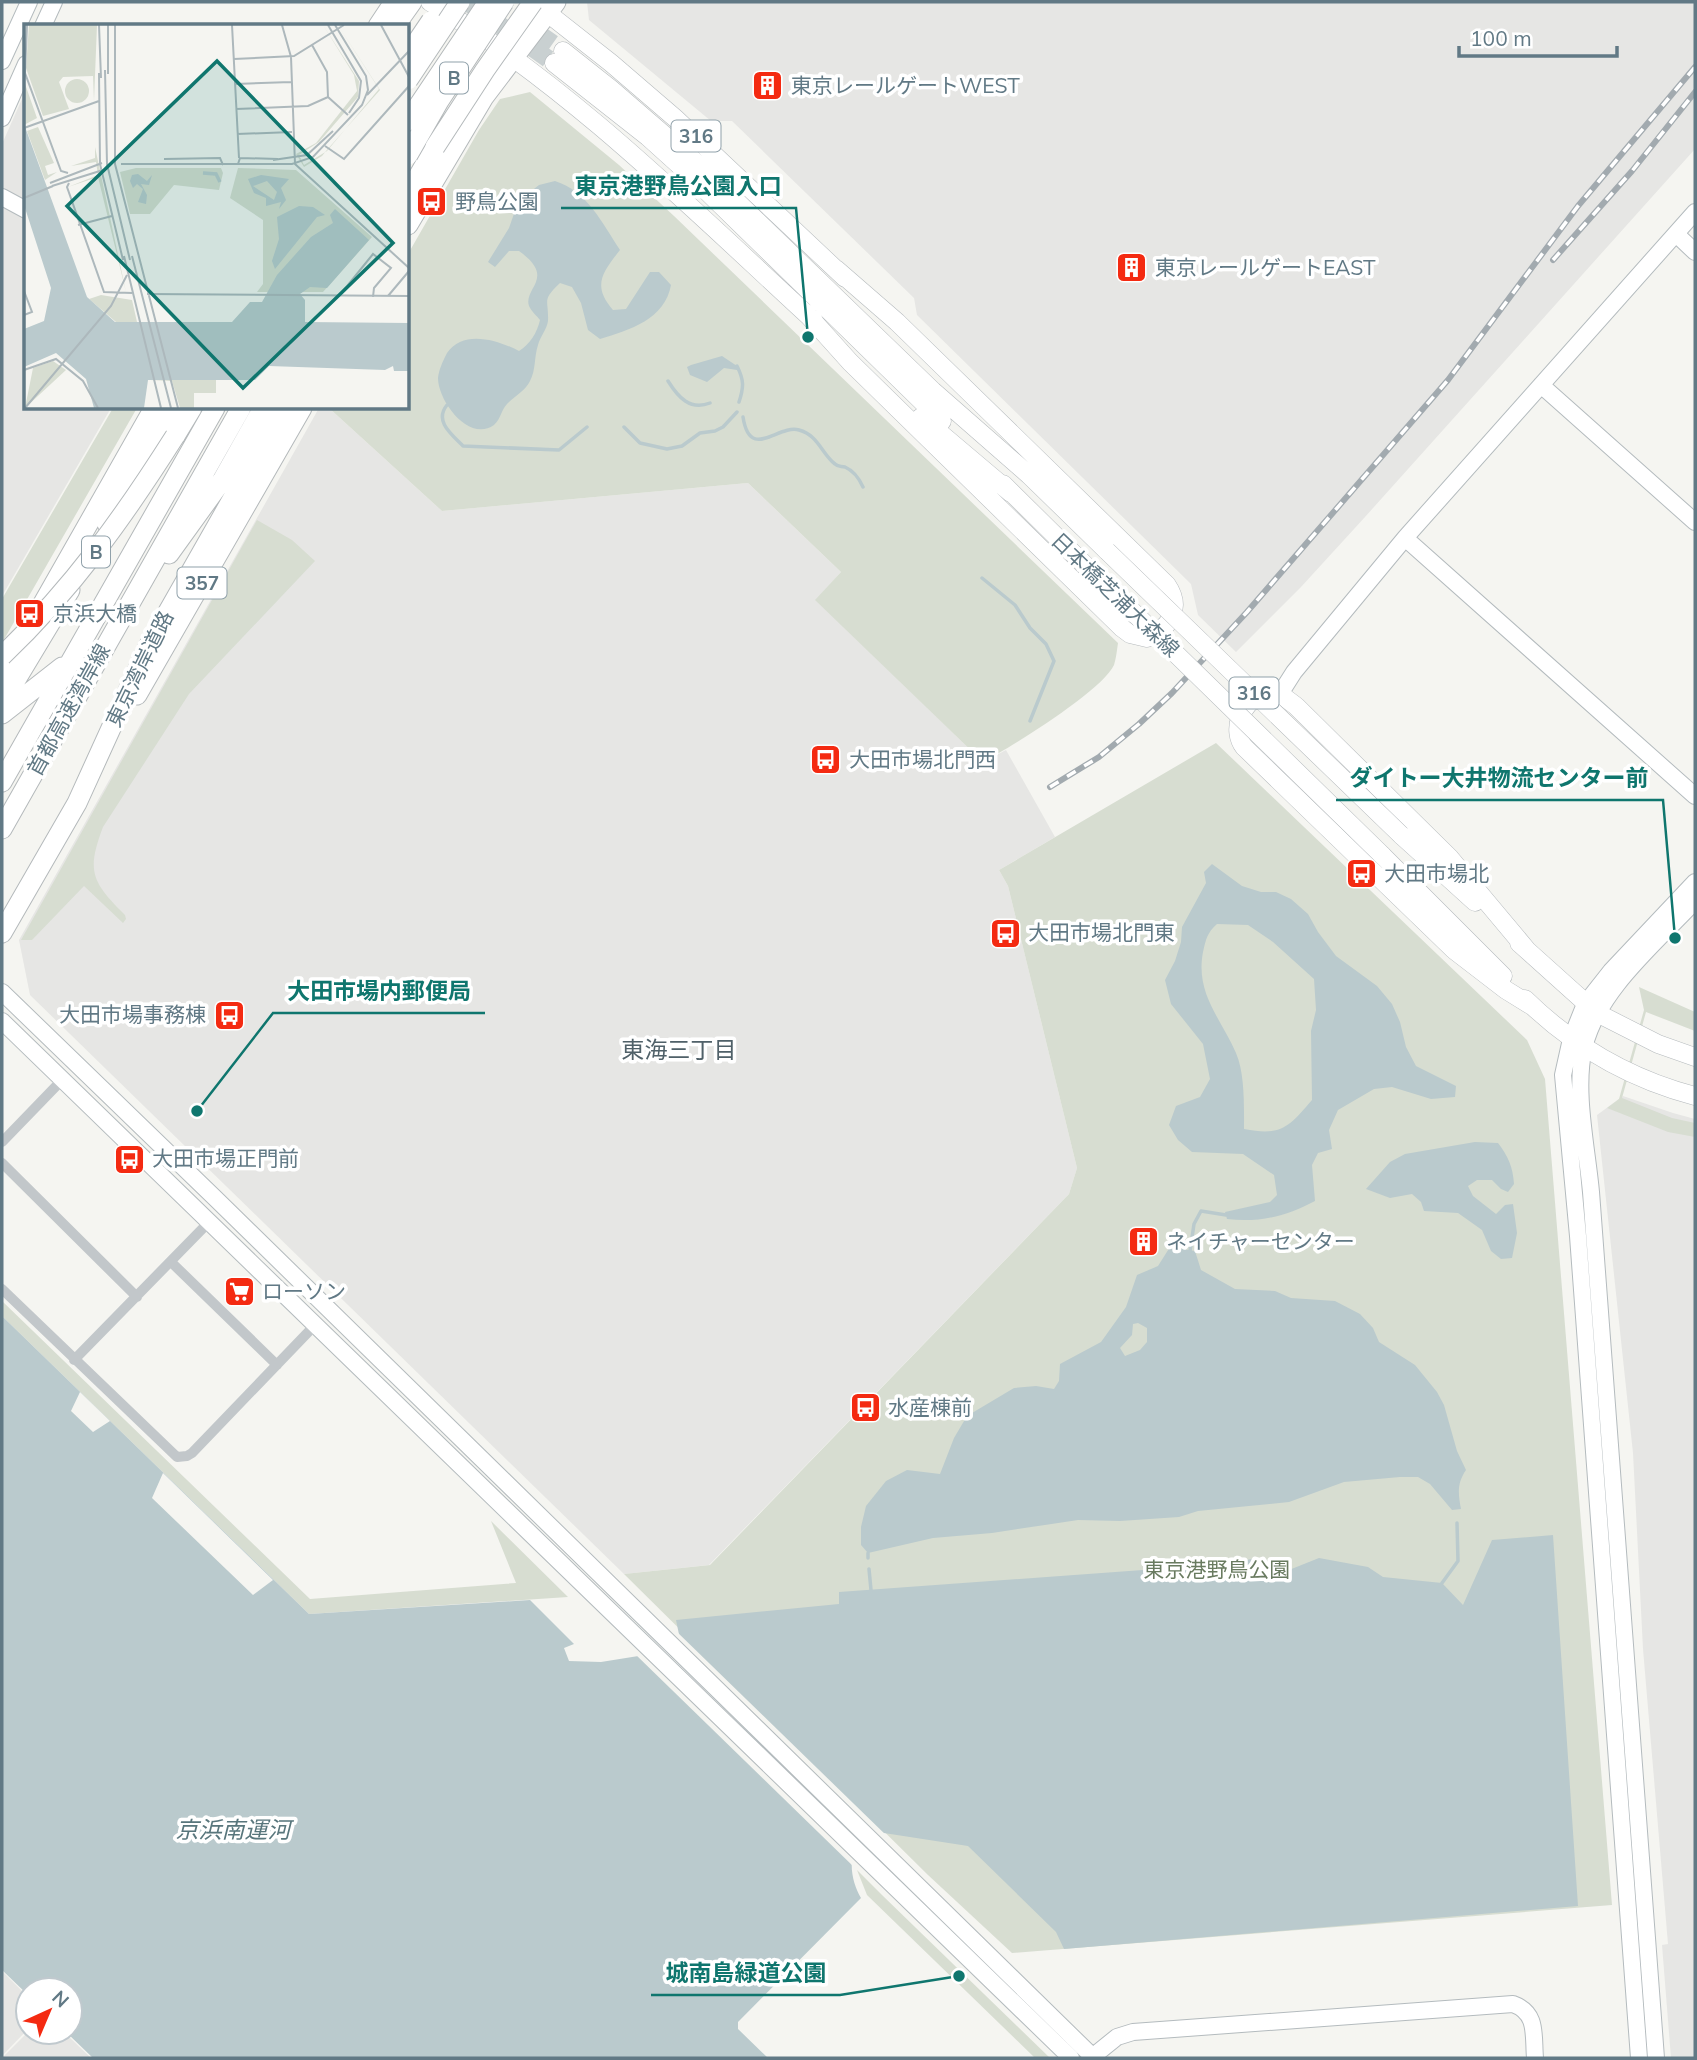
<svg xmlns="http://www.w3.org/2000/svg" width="1697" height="2060" font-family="Mulish,'Noto Sans JP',sans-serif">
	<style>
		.built { fill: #e6e6e4 }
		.green { fill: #d7ddd1 }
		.water { fill: #bacacd; fill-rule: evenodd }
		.pier { fill: #f5f5f1 }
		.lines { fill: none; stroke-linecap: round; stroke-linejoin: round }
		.stream { stroke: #bacacd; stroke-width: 3.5 }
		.primary-tunnel { stroke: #c9d0d1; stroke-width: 18; stroke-dasharray: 18 9; stroke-linecap: butt }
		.secondary-casing { stroke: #b4bbbe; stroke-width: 18 }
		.primary-casing { stroke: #b5babd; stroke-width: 19 }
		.highway-casing { stroke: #b4b9bb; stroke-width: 21 }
		.street { stroke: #c2c7ca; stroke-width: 10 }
		.secondary { stroke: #fff; stroke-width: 16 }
		.primary { stroke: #fff; stroke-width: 18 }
		.highway { stroke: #fff; stroke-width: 19 }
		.rail-casing { stroke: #a2aaaf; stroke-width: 6 }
		.rail { stroke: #fff; stroke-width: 3.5; stroke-dasharray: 10; stroke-linecap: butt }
		.primary-bridge-casing { stroke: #b5babd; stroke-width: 19; stroke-linecap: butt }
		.highway-bridge-casing { stroke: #b4b9bb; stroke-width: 21; stroke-linecap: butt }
		.primary-bridge { stroke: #fff; stroke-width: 18 }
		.highway-bridge { stroke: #fff; stroke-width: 19 }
		.labels { text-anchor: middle; stroke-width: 7; stroke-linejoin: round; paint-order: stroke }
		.shield { fill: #fff; stroke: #90a1aa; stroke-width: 2 }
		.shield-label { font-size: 19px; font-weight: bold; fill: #617985 }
		.poi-label { font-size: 21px; fill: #617985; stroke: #fff; text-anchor: start }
		.street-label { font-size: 21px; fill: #617985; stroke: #fff }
		.park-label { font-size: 21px; fill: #697b60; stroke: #fff }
		.neighbourhood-label { font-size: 23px; fill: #506169; stroke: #fff }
		.water-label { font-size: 23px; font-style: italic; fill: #58767c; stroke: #fff }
		.inset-river { fill: none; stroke: #bacacd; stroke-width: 3.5 }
		.inset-road { fill: none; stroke: #adb8bc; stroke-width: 2 }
		.view { fill: #0f766e; fill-opacity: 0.15; stroke: #0f766e; stroke-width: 3.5 }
		.inset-edge { fill: none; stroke: #617985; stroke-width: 3.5 }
		.leader { fill: none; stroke: #0f766e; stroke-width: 2.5 }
		.callout-dot { fill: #0f766e; stroke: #fff; stroke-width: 2.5 }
		.callout-label { font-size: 23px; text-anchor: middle; font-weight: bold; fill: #0f766e; stroke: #fff; stroke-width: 7; stroke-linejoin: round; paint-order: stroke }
	</style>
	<rect width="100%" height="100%" fill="#f5f5f1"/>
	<path class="built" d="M587,2h1108v147l-330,368 -64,70 -65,65 -38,-37 -7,-31 -274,-269 -3,-17 -182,-177h-21l-122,-101z
		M26,90v318h85l-109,188v-452z
		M319,408h10l113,103 306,-28 93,89 -25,28 167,162 23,-12 49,87 -56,33 9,16 69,282 -8,26 -360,371 -85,9 -594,-579 -11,-55z
		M1623,1096l50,17 22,6v939h-24l-9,-113 6,-1 -25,-295 -10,-196 -36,-338z
		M2,1971l26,26v32l-26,27z
		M28,2032h36l27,26h-89z"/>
	<path class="green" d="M530,92l89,73 55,51 444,427c-1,7 -2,16 -4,22 -12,26 -103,82 -131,97l-168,-162 26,-28 -93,-89 -306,28 -113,-103h79v-154l71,-124 21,-31z
		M113,408h24l-135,235v-44z
		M257,520l35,20 23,21 -126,133 -86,133c-17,45 -11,55 22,88l1,4 -3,4 -39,-37 -52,54h-11z
		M1216,743l311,297 18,39 67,826 -600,48 -84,-78 -304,-301 86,-9 359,-371 8,-26 -69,-282 -9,-16z
		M1639,987l56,25v19l-49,-19 -24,86 50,20 23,5v14l-27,-5 -61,-24 12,-9 25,-89z
		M2,1301l308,298 206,-16 -25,-62 77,76 -259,17 -307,-298z
		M857,1870l25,25 168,163h-15l-168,-163z"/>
	<path class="water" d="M555,181c32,10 48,43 65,69 -18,23 -28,36 -7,60l13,-1 24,-37h9l12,13c-6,34 -41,45 -71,54l-12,-9 -7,-27 -9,-16 -12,-4c-19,18 -11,16 -12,38 -1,8 -8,16 -10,24 -4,12 -2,25 -8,36 -5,10 -15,15 -23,23 -6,6 -6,15 -13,21 -25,18 -56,-24 -56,-47 1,-9 5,-17 9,-25 16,-24 51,-13 72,-2 11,-7 18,-18 21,-31 -3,-4 -9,-9 -11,-14 -6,-18 28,-28 -10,-55h-10l-14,16 -7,-5 21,-34 7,-20 9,-12 14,-11z
		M722,356l15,10v4l-13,-2 -17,14 -17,-7 -3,-8 4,-2z
		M1212,864l30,22 19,6h15l15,7 17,15 10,18 18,24 41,30 15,18 8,18 6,25 10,19 40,20 -1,11 -24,2 -39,-12 -18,2 -36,21 -9,20 3,19 -14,4 -6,12 3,36c-28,15 -56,22 -88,18l-2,-7 45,-10 7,-7 -3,-20 -31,-21 -51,-2 -14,-12 -9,-15 7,-19 24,-9 10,-18 -7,-35 -32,-40 -6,-24 10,-19 6,-19 1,-15 24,-44 -2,-11zM1217,924l31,1 25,17 41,37 2,31 -5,21 1,69c-24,28 -31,36 -68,29 0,-23 1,-55 -8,-76 -15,-35 -41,-59 -33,-101 3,-13 4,-19 14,-28z
		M1475,1142l23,1c10,13 15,24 16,41l-6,8 -7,-3 -9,-9h-15l-9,6 5,10 23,18 9,-9 8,-1 4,29 -5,25 -11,1 -10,-8 -9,-21 -24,-17 -34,-2 -3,-9 -9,-8 -22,4 -24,-9 24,-27 15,-8z
		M1170,1247l25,4 6,19 34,19 40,2 16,7 44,3 25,13 13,14 6,14 36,23 22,27 7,13 13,46 9,19c-9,13 -8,24 -5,39l-9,1 -22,-26 -12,-7h-18l-56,5 -55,20 -91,9 -19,6 -59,4 -42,-1 -86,13 -59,5 -65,15 -7,-8v-18l5,-21 20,-25 21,-11 33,4 14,-36 13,-22 47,-28 22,-2 18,3 5,-8 1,-17 41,-22 25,-35 11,-32 21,-9zM1138,1323l9,5v14l-7,8 -15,6 -5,-8 12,-13 1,-11z
		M2,1316l307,298 221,-14 44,44 -10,4 5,13 32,1 81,-13 -6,-29 163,-16v-12l386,-28 27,-5 32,13 35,-14 49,9 15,10 59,6 21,22 29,-65 61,-5 25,371 -514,43 -8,-17 -88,-86 -97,-15c-3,4 -10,8 -13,12 -11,16 -6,40 3,55l-123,124v7l30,29h-675l-27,-26h4v-42h-42v5l-26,-25z"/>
	<path class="pier" d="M80,1392l30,29 -17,11 -22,-21z
		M163,1473l110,107 -20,15 -101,-97z
		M675,1630l214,208 -17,-3 -11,10 -6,23 -221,-215 44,-7z"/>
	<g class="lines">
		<path class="stream" d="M737,366c7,14 7,21 2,36
			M668,381c10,16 22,30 42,22
			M447,405c-13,16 4,29 16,41l96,4 28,-23
			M743,417c7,45 35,7 56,13 19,5 23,24 36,34 3,3 5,2 10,3 9,4 14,11 18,20
			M624,427l16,16 27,6 15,-3 18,-13 15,-2 8,-4 14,-15
			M982,578l33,27 15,23 16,16 8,17 -24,60
			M1190,1251l4,-27 7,-13 25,4
			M868,1553v5
			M869,1569l2,21
			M1442,1583l16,-22 -1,-38"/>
		<path class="primary-tunnel" d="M467,2l87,61
			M494,2l69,49"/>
		<defs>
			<path id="secondary" d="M43,26l11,-24
				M2,61l27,-59
				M2,118l24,-54
				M2,197l24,13
				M1676,234l19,18
				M1541,385l154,137
				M1405,538l290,258
				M1280,694l14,-22 111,-134 290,-326
				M2,992l213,206 879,860
				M2,1021l1069,1037
				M1091,2058l26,-21 16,-5 380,-28c25,9 20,31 22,54
				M1639,2058l-61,-822 -15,-161 8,-36 14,-35 26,-33 84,-89
				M1656,2058l-65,-866c-4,-44 -17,-101 -7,-144 13,-57 72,-105 111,-147"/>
			<path id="primary" d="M430,2c143,87 261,206 384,319
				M536,4l75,59 64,55 170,160
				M563,51l48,38 88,76 234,226 96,84 78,76
				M554,63l94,74 41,37 253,247
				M806,313l44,49 272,266 8,6 17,4c24,-10 35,-31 20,-53l-270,-263 -61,-53
				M921,417l90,76
				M1003,484l86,85
				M1401,835l74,67
				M1382,855l121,121
				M1519,943l78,70 61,31 37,13
				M1527,950l-77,-92 -154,-152 -16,-12c-6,0 -12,0 -17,1 -22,7 -32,35 -19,52l210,203 52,40 26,16
				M1525,999c48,47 105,80 170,97"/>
			<path id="highway" d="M378,26l16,-24
				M395,26l17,-24
				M408,194l27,-47
				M408,225l76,-128 72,-95
				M175,436l17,-28
				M107,524l66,-116
				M169,554l54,-75 40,-71
				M37,614l117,-206
				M2,676l20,-36
				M137,695l165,-287
				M2,703l68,-113
				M2,714l60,-47
				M2,782l213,-374
				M2,829l239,-421
				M2,933l75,-130 71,-156 136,-239"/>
		</defs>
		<use href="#secondary" class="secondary-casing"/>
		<use href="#primary" class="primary-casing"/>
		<use href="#highway" class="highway-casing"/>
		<path class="street" d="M2,1142l60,-62
			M2,1163l135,134
			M171,1262l106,103
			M2,1289l175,168 10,-1 5,-3 123,-128
			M74,1360l135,-138"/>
		<use href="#secondary" class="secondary"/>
		<use href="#primary" class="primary"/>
		<use href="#highway" class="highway"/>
		<defs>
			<path id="rail" d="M1553,260l79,-89 63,-79
				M1050,787l49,-30 40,-33 33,-31 75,-81 201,-232 130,-174 117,-139"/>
		</defs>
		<use href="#rail" class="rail-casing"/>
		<use href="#rail" class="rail"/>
		<defs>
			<path id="primary-bridge" d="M1107,551l294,284
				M1089,569l293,286"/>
			<path id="highway-bridge" d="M408,55l23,-34
				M408,80l52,-78
				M408,121l80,-119
				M435,147l50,-77 48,-68
				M408,155l31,-54 65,-99
				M2,656c71,-68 121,-138 173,-220"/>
		</defs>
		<use href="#primary-bridge" class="primary-bridge-casing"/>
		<use href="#highway-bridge" class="highway-bridge-casing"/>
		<use href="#primary-bridge" class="primary-bridge"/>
		<use href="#highway-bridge" class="highway-bridge"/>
	</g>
	<defs>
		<symbol id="building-square" viewBox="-11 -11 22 22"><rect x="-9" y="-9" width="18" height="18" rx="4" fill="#f42a11" stroke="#fff"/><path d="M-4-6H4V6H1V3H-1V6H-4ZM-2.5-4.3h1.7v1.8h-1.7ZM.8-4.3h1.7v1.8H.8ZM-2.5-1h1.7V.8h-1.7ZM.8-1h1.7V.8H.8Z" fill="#fff"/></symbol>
		<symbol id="bus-square" viewBox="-11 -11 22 22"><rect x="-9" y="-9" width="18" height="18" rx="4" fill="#f42a11" stroke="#fff"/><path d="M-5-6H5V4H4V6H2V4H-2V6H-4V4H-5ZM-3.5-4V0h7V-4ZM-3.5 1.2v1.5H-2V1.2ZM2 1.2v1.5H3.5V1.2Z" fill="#fff"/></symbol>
		<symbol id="supermarket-square" viewBox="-11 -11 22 22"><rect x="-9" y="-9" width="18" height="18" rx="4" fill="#f42a11" stroke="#fff"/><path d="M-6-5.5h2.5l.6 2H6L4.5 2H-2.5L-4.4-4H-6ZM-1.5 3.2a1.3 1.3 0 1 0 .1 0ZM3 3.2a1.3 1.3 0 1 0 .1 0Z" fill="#fff"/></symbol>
	</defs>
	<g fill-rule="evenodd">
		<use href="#building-square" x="750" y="68" width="35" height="35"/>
		<use href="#bus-square" x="414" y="184" width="35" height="35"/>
		<use href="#building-square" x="1114" y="250" width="35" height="35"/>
		<use href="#bus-square" x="12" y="596" width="35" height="35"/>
		<use href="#bus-square" x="808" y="742" width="35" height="35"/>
		<use href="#bus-square" x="1344" y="856" width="35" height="35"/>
		<use href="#bus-square" x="988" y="916" width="35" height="35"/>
		<use href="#bus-square" x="212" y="998" width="35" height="35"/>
		<use href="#bus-square" x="112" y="1142" width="35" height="35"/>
		<use href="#building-square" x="1126" y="1224" width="35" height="35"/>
		<use href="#supermarket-square" x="222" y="1274" width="35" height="35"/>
		<use href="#bus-square" x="848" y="1390" width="35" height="35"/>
	</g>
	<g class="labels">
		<g class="shield">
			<rect x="440" y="62.5" width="28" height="31" rx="5"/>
			<rect x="671.5" y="120.5" width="49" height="31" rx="5"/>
			<rect x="82" y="536.5" width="28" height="31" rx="5"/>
			<rect x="177.5" y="567.5" width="49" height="31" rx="5"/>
			<rect x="1229.5" y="677.5" width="49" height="31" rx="5"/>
		</g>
		<g class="shield-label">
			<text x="454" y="85">B</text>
			<text x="696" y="143">316</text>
			<text x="96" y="559">B</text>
			<text x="202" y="590">357</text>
			<text x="1254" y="700">316</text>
		</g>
		<g class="poi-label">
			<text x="791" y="93">東京レールゲートWEST</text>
			<text x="455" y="209">野鳥公園</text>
			<text x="1155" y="275">東京レールゲートEAST</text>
			<text x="53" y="621">京浜大橋</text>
			<text x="849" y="767">大田市場北門西</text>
			<text x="1384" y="881">大田市場北</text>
			<text x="1028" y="940">大田市場北門東</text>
			<text x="206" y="1022" text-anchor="end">大田市場事務棟</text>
			<text x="152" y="1166">大田市場正門前</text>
			<text x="1166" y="1249">ネイチャーセンター</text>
			<text x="262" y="1299">ローソン</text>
			<text x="888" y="1415">水産棟前</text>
		</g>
		<g class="street-label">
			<text transform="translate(1115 595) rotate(44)" y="7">日本橋芝浦大森線</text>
			<text transform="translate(140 669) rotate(-64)" y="7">東京湾岸道路</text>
			<text transform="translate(69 710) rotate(-61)" y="7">首都高速湾岸線</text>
		</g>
		<g class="park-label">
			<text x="1217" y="1577">東京港野鳥公園</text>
		</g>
		<g class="neighbourhood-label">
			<text x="679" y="1058">東海三丁目</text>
		</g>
		<g class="water-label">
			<text x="233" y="1838">京浜南運河</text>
		</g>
	</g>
	<g transform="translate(24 24)">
		<rect width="385" height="385" fill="#f5f5f1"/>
		<path d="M5,1h68l-3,76 -1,-25 -30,1 -4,5 10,27 -26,7 -17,-48zM299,1l36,56 -1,16 -39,45 -20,13 5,10 23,-14 52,-62 -41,-64 42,65 -54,61 -4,5 -18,11 -8,-13 20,-11 41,-52 -3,-16zM41 67a12 12 0 1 1 24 0a12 12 0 1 1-24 0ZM0,57l13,37 -13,7zM71,83v40l31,145 -28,-115 -30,10 30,-12 -2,-13 -25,4 24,-8zM14,103l16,36 -9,3 3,9 9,-3 -12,8 -18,-49zM112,144h85l2,5 -4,17 -45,-5 -24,29h-20l-10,-42zM214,144l58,2 76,67 -49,55h-66l6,-8v-64l-33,-22zM77,271l31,5 5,22h-21l-27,-23zM29,337l13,9 -41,38 8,-40zM126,356h66v13h-22v15h-14l-8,-27z" fill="#d7ddd1"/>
		<path d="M0,100l63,173 28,25h117l18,-20h12l15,-27 34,-38 22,-14 -3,-8 5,-6 34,31 -42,48 -17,-1 -10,7 5,6v22l104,1v48h-15l-1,-5 -8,4 -116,-4 -14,14h-107l-4,28h-50l-8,-29 -30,-26 -32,14v-38l20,-8 7,-33 -27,-83zM114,150l9,7 5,-6 -3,10 -8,-1 6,11 -1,9 -8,-2 5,-13 -6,-5 -4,4 -3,-7 2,-6zM237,151l28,4 -8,9 5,12 -7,9 2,-7 -15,4v-8l-12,-5 -6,-14zM243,157l10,11 -3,8 -21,-14zM275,182l14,1 12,8 -8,2 -42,52 -3,-8 7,-22 -2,-22z" fill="#bacacd" fill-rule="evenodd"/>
		<path class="inset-river" d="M179,149l13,1 4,8"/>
		<path class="inset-road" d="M3,1l-2,48 36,98 7,2M75,1l2,53M84,1v49M91,1v139l63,244M208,1l7,133M258,1l9,32 4,107 114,104M304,1l33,56 -2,17 -10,15M357,1l28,52M288,21l15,27 1,25 20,18M210,35l60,-3 50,-31M81,46l2,94 23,96M75,49l1,91 23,96M211,60l56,-2M343,71l42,-44M212,85l72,-3 20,-9M0,104l75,-27M213,110l55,-2M301,122l19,13 65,-73M140,135l56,-1 3,7M249,136l34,-5 26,-24M97,140h171l21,-7 49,-52 6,-15 -2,-14 -31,-51M214,140l2,-6 38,1M26,159l52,-20M45,159l-2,4 37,105 28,1M28,162l51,-16M0,174l29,-12M54,201l34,-9M100,232l37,152M108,232l39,152M0,267l8,21 -8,3M123,270l262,2M315,272l34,-42 18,14 -17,20 -1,9M364,272l21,-25M0,346l32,-11 27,22 15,27M1,384l86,-102 16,-31"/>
		<path class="view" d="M193,37l176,182 -150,145 -176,-182z"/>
		<rect width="385" height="385" class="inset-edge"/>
	</g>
	<path class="leader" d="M808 337L796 208H561M1675 938L1663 800H1336M197 1111L273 1013H485M959 1976L840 1995H651"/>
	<g class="callout-dot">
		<circle cx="808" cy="337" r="7"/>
		<circle cx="1675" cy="938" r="7"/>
		<circle cx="197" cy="1111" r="7"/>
		<circle cx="959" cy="1976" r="7"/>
	</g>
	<g class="callout-label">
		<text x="678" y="194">東京港野鳥公園入口</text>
		<text x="1499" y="786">ダイトー大井物流センター前</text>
		<text x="379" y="999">大田市場内郵便局</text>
		<text x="746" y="1981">城南島緑道公園</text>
	</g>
	<rect width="1697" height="2060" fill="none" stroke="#617985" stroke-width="7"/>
	<g transform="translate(49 2011) rotate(44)"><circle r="33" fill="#ffffff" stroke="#c0c9ce" stroke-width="2"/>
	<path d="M0-5L12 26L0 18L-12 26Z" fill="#f42a11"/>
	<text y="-10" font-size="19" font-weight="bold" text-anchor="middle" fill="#617985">N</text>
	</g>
	<path d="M1459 46v10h158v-10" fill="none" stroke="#617985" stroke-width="3.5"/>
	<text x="1470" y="46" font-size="21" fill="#617985" stroke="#ffffff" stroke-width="5" paint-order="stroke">100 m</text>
</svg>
